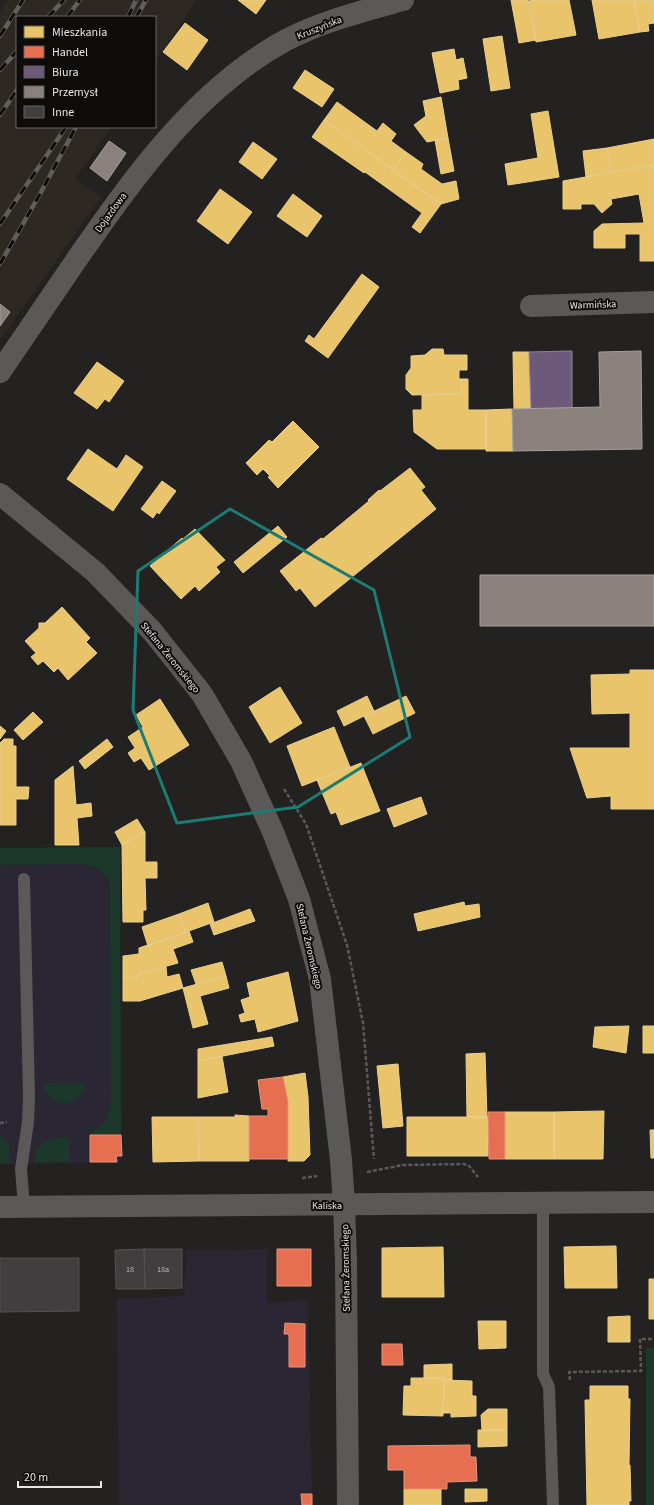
<svg xmlns="http://www.w3.org/2000/svg" width="654" height="1505" font-family="'Source Sans 3',sans-serif">
	<style>
		.commercial { fill: #2a2634 }
		.built { fill: #2e2822 }
		.green { fill: #1b382b }
		.homes { fill: #e9c46a; stroke: #e8ce8f }
		.shops { fill: #e76f51; stroke: #e7937d }
		.offices { fill: #6d597a; stroke: #92839a }
		.industry { fill: #8a817c; stroke: #a69f9b }
		.building { fill: #403e3e; stroke: #545251 }
		.lines { fill: none; stroke-linecap: round; stroke-linejoin: round }
		.path { stroke: #5b5958; stroke-width: 2.5; stroke-dasharray: 4 2; stroke-linecap: butt }
		.service { stroke: #5a5958; stroke-width: 12 }
		.minor { stroke: #5a5958; stroke-width: 22 }
		.tertiary { stroke: #5a5958; stroke-width: 22 }
		.rail-casing { stroke: #605e5d; stroke-width: 4.5 }
		.rail { stroke: #0d0c0b; stroke-width: 3; stroke-dasharray: 9; stroke-linecap: butt }
		.marked { fill: none; stroke: #1a7c74; stroke-width: 3; stroke-linejoin: round }
		.labels { text-anchor: middle; stroke-width: 4; stroke-linejoin: round; paint-order: stroke }
		.number-label { font-size: 8px; fill: #bdbcba }
		.street-label { font-size: 10px; fill: #e7e6e4; stroke: #0d0c0b }
	</style>
	<rect width="100%" height="100%" fill="#242221"/>
	<path class="commercial" d="M120,847l1,315 -121,2v-316z
		M268,1249l-1,54 41,-3 4,205h-193l-2,-206 67,-3 2,-46z"/>
	<path class="built" d="M8,0h188l-11,18 -30,44v-45h-138v110h94l-36,52 26,18 -101,143v-328z"/>
	<path class="green" d="M120,847l1,288h-31v-2c16,-8 19,-15 21,-33l-1,-213 -2,-9 -11,-11 -17,-3 -80,1v-17z
		M49,1083h35l1,5c-9,21 -30,20 -41,1l2,-5z
		M0,1133l9,12 1,18 -10,1z
		M69,1137l1,25 -35,1c-1,-23 17,-25 34,-26z
		M646,1348h8v157h-8z"/>
	<path class="homes" d="M238,0h28l-10,14z
		M511,0h17l8,40 -17,3z
		M533,0h36l7,35 -40,7 -7,-41z
		M592,0h42l6,32 -41,7z
		M634,0h20v23l-6,1 1,7 -9,1z
		M185,23l23,17 -21,30 -24,-18z
		M502,36l8,52 -19,3 -8,-52z
		M454,49l2,11 7,-2 4,20 -9,2 1,9 -19,4 -8,-40z
		M305,70l29,19 -12,18 -29,-19z
		M441,97l7,41 -21,4 -13,-17 12,-9 -3,-15z
		M337,102l40,29 6,-8 13,11 -5,7 15,11 -13,18 -69,-50z
		M548,111l11,66 -51,8 -3,-21 33,-6 -7,-44z
		M324,120l117,84 -21,29 -8,-6 10,-14 -57,-41 -1,1 -52,-36z
		M448,138l6,33 -13,3 -6,-34z
		M654,139v26l-43,7 -4,-24z
		M253,142l24,17 -15,20 -23,-17z
		M607,148l4,24 -25,5 -3,-26z
		M406,152l17,12 -2,5 21,15 14,-3 3,18 -18,5 -48,-34z
		M654,165v96h-14v-27h-15v14h-31v-17l8,-7 42,-1 -5,-29 -28,5 1,5 -10,9 -8,-9h-13v5h-18v-28z
		M220,189l32,23 -24,32 -31,-23z
		M293,194l29,22 -15,21 -30,-21z
		M362,274l17,13 -51,71 -23,-17 4,-6 5,4z
		M432,349h11l1,6h23v15h-8v9h2l1,15 -50,1 -6,-6v-14l5,-7v-12l14,-1z
		M513,352h16l2,57h-17z
		M97,362l27,19 -15,21 -4,-3 -8,10 -23,-16z
		M461,379h7v31h18v39h-49l-23,-17 -1,-22h9v-15l40,-1z
		M512,409l1,42h-27v-41z
		M293,421l26,26 -41,41 -10,-11 2,-1 -7,-7 -6,6 -11,-12 23,-23 3,2z
		M88,449l29,20 9,-14 17,12 -30,44 -46,-32z
		M410,468l15,19 -4,3 15,19 -121,98 -15,-19 -4,3 -16,-20 41,-33 2,1 46,-38 -1,-1 11,-10 1,1z
		M162,481l14,10 -17,23 -2,-2 -4,6 -12,-9z
		M278,526l9,11 -44,36 -9,-11z
		M195,529l30,31 -9,7 4,5 -21,19 -4,-5 -14,13 -31,-33 32,-28 1,1z
		M62,607l28,31 -4,4 11,11 -29,27 -10,-12 -4,4 -11,-11 -5,4 -7,-8 5,-4 -11,-12 14,-13v-5h6z
		M630,670h24v139h-43v-13l-24,2 -17,-50h60v-35l-38,1 -1,-39 39,-1z
		M280,687l22,36 -32,20 -21,-36z
		M367,696l7,15 -30,15 -7,-15z
		M406,696l9,17 -42,21 -9,-18z
		M160,699l29,46 -40,25 -8,-12 -7,4 -6,-9 7,-5 -7,-11 15,-10 -7,-12z
		M33,712l10,10 -20,18 -9,-10z
		M0,726l6,5 -6,8z
		M334,727l16,40 -48,19 -15,-40z
		M4,739h9v7h3v41h13l-1,12h-12v26h-16v-82z
		M107,739l6,8 -28,22 -6,-8z
		M361,763l19,48 -39,14 -5,-13 -5,2 -14,-34z
		M73,766l3,39 15,-2 1,13 -15,2 2,27h-24v-65z
		M421,797l6,17 -33,13 -7,-18z
		M137,819l8,13 -23,13 -7,-13z
		M145,832v30h12v16h-12l1,32h-3v12h-20l-1,-77z
		M464,902l1,4 14,-2 1,13 -62,14 -4,-17z
		M208,903l6,19 -28,10 -7,-18z
		M250,909l5,12 -41,14 -4,-11z
		M179,914l7,18 -38,14 -6,-19z
		M189,931l4,11 -20,7 5,14 -40,11v3l-15,1v-22l16,-2v-6z
		M222,962l4,14 -30,8 -5,-14z
		M166,967l1,10 12,-3 4,14 -43,13h-17v-23l15,-1v-3z
		M288,972l10,49 -40,11 -3,-13 -14,3 -2,-7 6,-2 -4,-13 9,-3 -3,-14z
		M226,976l3,12 -29,8 8,28 -15,4 -10,-40z
		M629,1026l-3,27 -33,-6 2,-20z
		M643,1026h11v27h-11z
		M272,1037l2,9 -76,15v-12z
		M485,1053l2,64h-20l-1,-63z
		M222,1056l6,36 -30,6v-37z
		M398,1064l5,62 -20,2 -6,-62z
		M305,1073l3,24 2,58 -6,6h-16v-60l-5,-24z
		M604,1111l-1,48h-49v-47z
		M505,1112h49v47h-49z
		M235,1115l14,1v45h-50l-1,-44h37z
		M152,1117h46l1,44 -46,1z
		M407,1117h81v39h-81z
		M650,1130h4v28h-3z
		M616,1246l1,42h-52l-1,-41z
		M443,1247l1,50h-62v-49z
		M649,1279h5v40h-5z
		M630,1316v26h-22v-25z
		M478,1321h28v27l-27,1z
		M452,1364v16h-8v-2h-20v-13z
		M411,1378h33v23h-1v15l-40,-1 1,-29h7z
		M444,1380l28,1v15h4v20l-25,1v-4h-8z
		M590,1386h38v13h2l-1,66h1l1,36h-2v4h-42l-2,-105h5z
		M488,1409h19v21h-25l-1,-15z
		M478,1430h29v16l-29,1z
		M404,1489h37v16h-37z
		M465,1489h22v12l-22,1z"/>
	<path class="shops" d="M283,1077l5,24v58h-39v-43h19v-7h-6l-4,-29z
		M488,1112h17v47h-16z
		M90,1135h31l1,21h-6l1,6h-27z
		M277,1249h34v37h-34z
		M285,1323l20,1v43h-16v-33h-5z
		M382,1344h20l1,21h-21z
		M470,1445v12h6l1,24 -30,1v7h-43v-19h-16v-24z
		M301,1494h11v11h-10z"/>
	<path class="offices" d="M572,351v57l-41,1 -2,-57z"/>
	<path class="industry" d="M109,141l17,12 -19,28 -17,-13z
		M0,304l10,8 -10,14z
		M641,351l1,98 -129,2 -1,-42 88,-2 -1,-55z
		M480,575h174v51h-174z"/>
	<path class="building" d="M144,1249l1,40h-29l-1,-39z
		M144,1249h38v39l-37,1z
		M0,1258h79v53l-79,1z"/>
	<g class="lines">
		<path class="path" d="M284,789l22,35 41,121 16,78 11,136
			M0,1123l7,-1
			M367,1172l36,-7 61,-1 5,2 9,11
			M302,1178l15,-2
			M570,1380l-1,-8 72,-1 -1,-32h14"/>
		<path class="service" d="M543,1203v171l6,13 4,118
			M24,1207l-3,-38 7,-47 1,-25 -5,-218"/>
		<path class="minor" d="M531,306l123,-4
			M0,372c26,-38 51,-75 77,-113 57,-82 119,-170 209,-219 37,-19 77,-29 117,-40
			M0,494l95,78 57,59 50,63 39,67 32,71 26,67 21,80 21,181 3,45 2,56 2,244"/>
		<path class="tertiary" d="M0,1207l654,-5"/>
		<defs>
			<path id="rail" d="M48,17l16,-17
				M67,17l13,-17
				M128,17l8,-17
				M136,17l10,-17
				M0,36l23,-36
				M0,70l17,-19
				M0,115l17,-25
				M0,224l66,-97
				M0,264l40,-70 36,-67"/>
		</defs>
		<use href="#rail" class="rail-casing"/>
		<use href="#rail" class="rail"/>
	</g>
	<path class="marked" d="M230,509l144,81 36,147 -112,70 -121,16 -44,-113 5,-139z"/>
	<g class="labels">
		<g class="number-label">
			<text x="130" y="1272">18</text>
			<text x="163" y="1272">18a</text>
		</g>
		<g class="street-label">
			<text transform="translate(319 27) rotate(-22)" y="4">Kruszyńska</text>
			<text transform="translate(110 212) rotate(-54)" y="4">Dojazdowa</text>
			<text transform="translate(593 304) rotate(-2)" y="4">Warmińska</text>
			<text transform="translate(171 657) rotate(51)" y="4">Stefana Żeromskiego</text>
			<text transform="translate(310 946) rotate(77)" y="4">Stefana Żeromskiego</text>
			<text x="327" y="1209">Kaliska</text>
			<text transform="translate(345 1268) rotate(-91)" y="4">Stefana Żeromskiego</text>
		</g>
	</g>
	<rect x="16" y="16" width="140" height="112" fill="#0d0c0b" stroke="#646362"/>
	<rect x="24" y="26" width="20" height="12" fill="#e9c46a" stroke="#646362"/>
	<text x="52" y="36" font-size="12" fill="#e7e6e4">Mieszkania</text>
	<rect x="24" y="46" width="20" height="12" fill="#e76f51" stroke="#646362"/>
	<text x="52" y="56" font-size="12" fill="#e7e6e4">Handel</text>
	<rect x="24" y="66" width="20" height="12" fill="#6d597a" stroke="#646362"/>
	<text x="52" y="76" font-size="12" fill="#e7e6e4">Biura</text>
	<rect x="24" y="86" width="20" height="12" fill="#8a817c" stroke="#646362"/>
	<text x="52" y="96" font-size="12" fill="#e7e6e4">Przemysł</text>
	<rect x="24" y="106" width="20" height="12" fill="#403e3e" stroke="#646362"/>
	<text x="52" y="116" font-size="12" fill="#e7e6e4">Inne</text>
	<path d="M18 1481v6h83v-6" fill="none" stroke="#e7e6e4" stroke-width="2"/>
	<text x="24" y="1481" font-size="12" fill="#e7e6e4" stroke="#0d0c0b" stroke-width="3" paint-order="stroke">20 m</text>
</svg>
